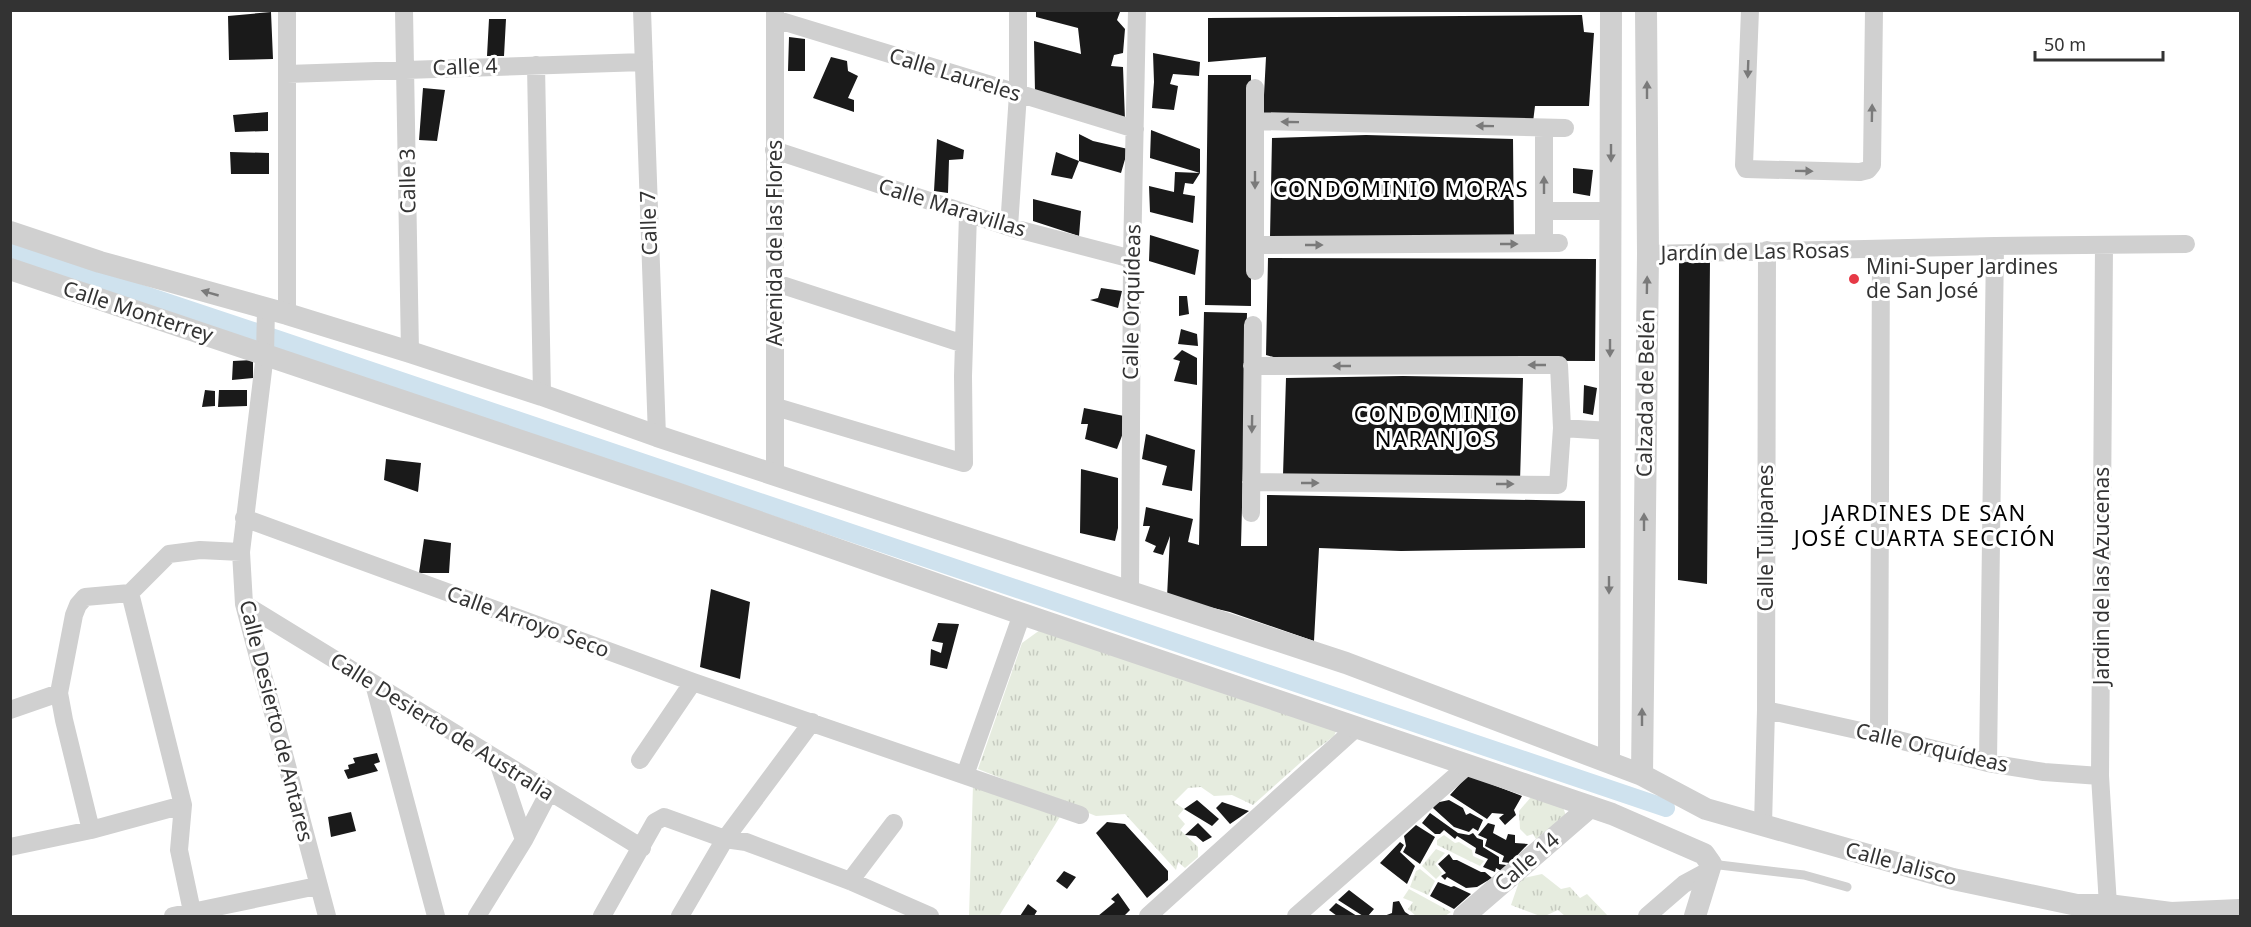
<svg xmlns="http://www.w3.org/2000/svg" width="2251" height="927" font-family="'Noto Sans',sans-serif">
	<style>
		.park { fill: url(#park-tufts) }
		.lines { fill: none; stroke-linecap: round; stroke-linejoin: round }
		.canal { stroke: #cfe2ee; stroke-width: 18 }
		.building { fill: #1a1a1a }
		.service { stroke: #d0d0d0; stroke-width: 9 }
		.minor { stroke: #d0d0d0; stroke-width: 18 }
		.tertiary { stroke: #d0d0d0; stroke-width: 22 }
		.oneway { fill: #7a7a7a }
		.poi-dot { fill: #e63946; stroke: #fff; stroke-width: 2 }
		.labels { text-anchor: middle; stroke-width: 6; stroke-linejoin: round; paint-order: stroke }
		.street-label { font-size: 21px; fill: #333; stroke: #fff }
		.poi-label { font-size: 21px; fill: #333; stroke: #fff; text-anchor: start }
		.neighbourhood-label { font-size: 22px; letter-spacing: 1.5px; fill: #000; stroke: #fff }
	</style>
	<defs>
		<pattern id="park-tufts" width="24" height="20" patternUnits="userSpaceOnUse" patternTransform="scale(1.5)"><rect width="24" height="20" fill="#e6ecdf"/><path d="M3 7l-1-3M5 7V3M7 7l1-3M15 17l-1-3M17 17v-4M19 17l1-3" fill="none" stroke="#c6cbc0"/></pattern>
	</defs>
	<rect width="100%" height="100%" fill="#fff"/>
	<path class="park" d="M1040,630l297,99 -3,7 -25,19 -56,50 -21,-10 -18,1 -13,-9 -13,1 -14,14 10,7 -6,7 7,8 -5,6 18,17v10l-13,11 -7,-6 -2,8 -51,-56 -29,2 -118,-47 44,-126z
		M973,785l88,30 -62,101h-30z
		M1531,797l32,10 3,9 -30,23 -3,-5 -6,2 -7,-7 -1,-18z
		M1444,835l11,8 4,-1 13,8 1,6 11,5 -4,5 -43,-21v-5z
		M1436,849l9,4 -10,11 7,9 -6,6 -14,-13z
		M1420,869l15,12 -7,14 -18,-8 6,-16z
		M1542,874l19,15 9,-2 10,11 7,-4 21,22h-43l-7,-6 -13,6h-5l-29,-11 9,-26z
		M1409,889l42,23 -6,4h-29l-8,-7 5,-7 -10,-4z"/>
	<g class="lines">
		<path class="canal" d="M10,250l279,93 1377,465"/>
	</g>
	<path class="building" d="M1036,10l84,2 -3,8 8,9 -2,24 -9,2 -3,11 12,1 2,53 -90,-28 -1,-51 47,13 -3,-26 -42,-11z
		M271,12l2,47 -44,1 -1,-44z
		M1582,15l2,17 10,1 -5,73h-54l-2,16 -270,-8 3,-57 -58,5v-44z
		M489,19h17l-2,37h-17z
		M789,37l16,2v32h-17z
		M1153,53l47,9 -1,14 -26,-2 -3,10 8,2 -4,24 -22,-2 2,-26z
		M831,57l16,4 1,10 10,5 -10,22 6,2v12l-41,-14z
		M1208,75h43v231l-46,-1z
		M423,88l22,2 -8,51 -18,-1z
		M268,112v19l-33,1 -2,-17z
		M1151,130l49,19v24l-50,-15z
		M1079,134l14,7 35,8 -7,24 -42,-12z
		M1366,135l147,4 1,101 -244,-3 2,-99z
		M937,139l27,11 -1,9 -14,1 -1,33 -14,-2z
		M230,152l39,1v21h-38z
		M1056,152l23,9 -7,18 -21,-4z
		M1573,168l20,2 -3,26 -17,-3z
		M1175,172l25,1 -7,11 -8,-1 -2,11 12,2 -2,27 -43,-11 -1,-26 25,6z
		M1033,199l48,12 -2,25 -46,-15z
		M1150,235l49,15 -4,25 -46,-14z
		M1268,258l328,1 -1,102 -311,-1 -18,-5z
		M1679,259l31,1 -3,324 -29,-4z
		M1101,288l21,3 -4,17 -28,-8 8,-2z
		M1179,296h8l2,18 -10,2z
		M1204,312l43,1 -6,233h26v-51l318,6v47l-184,3 -82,-3 -5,93 -84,-29 -63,-15 3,-61 -7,19 -10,-3 3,-6 -11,-5 5,-15h-7l3,-19 47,12 -5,23 11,3z
		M1181,329l16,5 1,12 -20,-2z
		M1182,350l15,8v27l-23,-4 6,-20 -7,-2z
		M253,360v18l-21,2 1,-19z
		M1403,376l120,2 -3,103 -237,-6 3,-97z
		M1584,385l13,3 -4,27 -10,-2z
		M205,390l10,1v15l-13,1z
		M219,390h28v16l-29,1z
		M1084,408l45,9 -12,32 -32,-10 3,-15h-7z
		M1146,434l49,16 -3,41 -30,-6 5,-19 -25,-7z
		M386,459l35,4 -3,29 -34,-12z
		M1081,469l37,9v50l-3,13 -35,-8z
		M424,539l27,4 -2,30h-30z
		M711,589l39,13 -10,77 -40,-12z
		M938,623l21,1 -12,45 -17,-4 1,-16 10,4 2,-10 -11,-2z
		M377,753l3,9 -6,2 4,7 -30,8 -4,-9 5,-1 -1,-4 7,-2 -2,-5z
		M1468,775l54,21 -8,14 2,5 -11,10 -6,-7 5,-4 -12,-1 -5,6 -37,-24z
		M1197,800l22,19 -7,7 -28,-17z
		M1449,800l14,8 3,7 4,-2 13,7 -5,11 -5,-3 -4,4 -15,-5 -21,-19 2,-5z
		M1222,802l27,9 -19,13 -14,-16z
		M351,812l5,19 -25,6 -3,-20z
		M1430,813l28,20 11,2 4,-2 4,5 6,2v7l16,10v7l7,1 -1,8 -9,-5 -1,4 -12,-5 5,-8 -13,-6 1,-5 -19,-12 -2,3 -11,-9 -4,4h-5l-13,-11z
		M1107,822l18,2 43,47v9l-21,18 -51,-65z
		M1198,823l14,14 -9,5 -7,-6 -11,-1z
		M1488,823l7,2 -2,8 13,7 2,-6 7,1v8l13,1 -18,19 -8,-1 2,-6 -19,-10 2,-7 -9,-4z
		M1416,825l19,12 -15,27 -17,-12 3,-6 -2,-10z
		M1400,842l4,3 -4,7 15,14 -8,18 -27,-21z
		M1449,854l4,6h4l24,12h4l7,6 -15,9 -11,1 -19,-11 -2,3 -4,-4 5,-3 -8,-9z
		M1064,871l12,6 -9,12 -11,-8z
		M1438,882l13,5 3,-1 17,8 -17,15 -24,-13z
		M1349,890l25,19 -6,7h-5l-25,-16z
		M1118,893l12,17 -6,6h-26l17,-14 -4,-3z
		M1399,901l6,11 6,4h-27l8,-3 1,-11z
		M1336,903l21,13h-20l-8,-6z
		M1028,904l9,7 -3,5h-14z"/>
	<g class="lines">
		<path class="service" d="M1711,864l93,11 43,12"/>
		<path class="minor" d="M404,10l6,342
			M642,10l15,426
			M775,10v465
			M1750,10l-6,155 2,4 114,3 8,-2 4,-5 2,-155
			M775,19l360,110
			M536,65l6,330
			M287,74l357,-12
			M1255,121l310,7
			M774,150l235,77 123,32
			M1544,211h67
			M1009,227l9,-133v-84
			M1544,243v-115
			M1255,245l304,-2
			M2104,246l-4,530 8,129
			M1648,254l347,-8 191,-2
			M1255,271v-183
			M776,283l188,61
			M266,309l-1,45 -24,198 3,52 83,312
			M287,314v-304
			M776,407l188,56 -1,-87 5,-162
			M1562,428l48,3
			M1251,482l307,3 4,-57 -3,-63 -307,1
			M1251,513l2,-188
			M244,518l449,164 387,133
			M130,593l53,212 -4,45 14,66
			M1130,593l2,-334 5,-249
			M244,604l398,244
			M374,684l62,232
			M10,710l49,-17
			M1766,710l113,25 109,28 56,9 56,4
			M1879,735l2,-485
			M497,759l27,81
			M640,760l53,-78
			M1988,763l7,-517
			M965,775l57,-161
			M1763,825l3,-115 1,-460
			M91,830l-27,-110 -5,-27 15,-78 4,-10 7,-8 45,-4 39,-39 31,-4 41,2
			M10,847l81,-17 92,-25
			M850,881l44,-58
			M173,916l144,-30
			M477,916l47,-76 25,-48
			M602,916l53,-94 9,-5 61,22 21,3 104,39 80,35
			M680,916l45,-77 87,-117
			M1148,916l209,-189
			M1296,916l171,-150
			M1647,916l37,-32 26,-14"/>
		<path class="tertiary" d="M10,232l90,30 187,52 123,38 132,43 115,41 689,227 296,112 64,34 247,70 124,26h31l63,8 69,-3
			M10,269l666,224 346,121 590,200 92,40 7,10 -16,52
			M1609,762l2,-752
			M1642,775l6,-521 -2,-244
			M1464,916l126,-109"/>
	</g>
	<defs><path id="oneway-solid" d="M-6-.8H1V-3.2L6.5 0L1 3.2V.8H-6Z" transform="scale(1.5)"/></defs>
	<g class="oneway">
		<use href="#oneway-solid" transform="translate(1748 69) rotate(92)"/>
		<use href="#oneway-solid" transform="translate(1647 90) rotate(-90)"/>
		<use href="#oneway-solid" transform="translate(1872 113) rotate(-89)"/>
		<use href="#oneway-solid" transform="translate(1290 122) rotate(-179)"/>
		<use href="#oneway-solid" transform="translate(1485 126) rotate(-179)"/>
		<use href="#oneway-solid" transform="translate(1611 153) rotate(90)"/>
		<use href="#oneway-solid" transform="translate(1804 171) rotate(1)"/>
		<use href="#oneway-solid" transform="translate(1255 180) rotate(90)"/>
		<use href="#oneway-solid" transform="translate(1544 185) rotate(-90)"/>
		<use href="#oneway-solid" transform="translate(1509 244)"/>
		<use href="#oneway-solid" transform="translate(1314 245)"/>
		<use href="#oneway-solid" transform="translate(1647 285) rotate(-89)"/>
		<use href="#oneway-solid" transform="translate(210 293) rotate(-164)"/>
		<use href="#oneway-solid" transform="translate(1610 348) rotate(90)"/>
		<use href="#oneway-solid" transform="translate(1537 365) rotate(180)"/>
		<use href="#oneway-solid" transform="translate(1342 366) rotate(180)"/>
		<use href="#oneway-solid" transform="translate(1252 424) rotate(91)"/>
		<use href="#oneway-solid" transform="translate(1310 483)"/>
		<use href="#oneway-solid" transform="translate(1505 484)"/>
		<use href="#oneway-solid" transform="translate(1644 522) rotate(-90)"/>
		<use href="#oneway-solid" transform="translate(1609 585) rotate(90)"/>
		<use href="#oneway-solid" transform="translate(1642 717) rotate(-90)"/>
	</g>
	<circle class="poi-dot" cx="1854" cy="279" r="6"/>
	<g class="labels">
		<g class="street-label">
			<text transform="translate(465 67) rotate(-2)" y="7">Calle 4</text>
			<text transform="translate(955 75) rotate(17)" y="7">Calle Laureles</text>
			<text transform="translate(408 181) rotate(-91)" y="7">Calle 3</text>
			<text transform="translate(952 208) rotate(17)" y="7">Calle Maravillas</text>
			<text transform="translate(649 223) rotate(-92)" y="7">Calle 7</text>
			<text transform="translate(775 243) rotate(-90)" y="7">Avenida de las Flores</text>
			<text transform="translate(1755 252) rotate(-1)" y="7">Jardín de Las Rosas</text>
			<text transform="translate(1132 302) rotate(-89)" y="7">Calle Orquídeas</text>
			<text transform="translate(138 312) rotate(18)" y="7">Calle Monterrey</text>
			<text transform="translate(1646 393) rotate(-89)" y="7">Calzada de Belén</text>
			<text transform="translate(1766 538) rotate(-90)" y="7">Calle Tulipanes</text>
			<text transform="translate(2102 576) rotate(-90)" y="7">Jardin de las Azucenas</text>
			<text transform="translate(528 622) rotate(20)" y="7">Calle Arroyo Seco</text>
			<text transform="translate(276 721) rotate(76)" y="7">Calle Desierto de Antares</text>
			<text transform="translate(442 727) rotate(32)" y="7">Calle Desierto de Australia</text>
			<text transform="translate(1932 748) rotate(13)" y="7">Calle Orquídeas</text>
			<text transform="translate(1527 862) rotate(-41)" y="7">Calle 14</text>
			<text transform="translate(1901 864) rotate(15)" y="7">Calle Jalisco</text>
		</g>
		<g class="poi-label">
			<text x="1866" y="274">Mini-Super Jardines<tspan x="1866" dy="24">de San José</tspan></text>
		</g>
		<g class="neighbourhood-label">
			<text x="1401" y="197">CONDOMINIO MORAS</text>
			<text x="1436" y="422">CONDOMINIO<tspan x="1436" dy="25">NARANJOS</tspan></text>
			<text x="1925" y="521">JARDINES DE SAN<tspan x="1925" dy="25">JOSÉ CUARTA SECCIÓN</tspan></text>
		</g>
	</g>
	<rect width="2251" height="927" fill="none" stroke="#333333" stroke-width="24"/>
	<path d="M2035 51v9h128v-9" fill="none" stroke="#333333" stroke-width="3"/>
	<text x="2044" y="51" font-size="18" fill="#333333" stroke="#ffffff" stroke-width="4.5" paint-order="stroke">50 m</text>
</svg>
